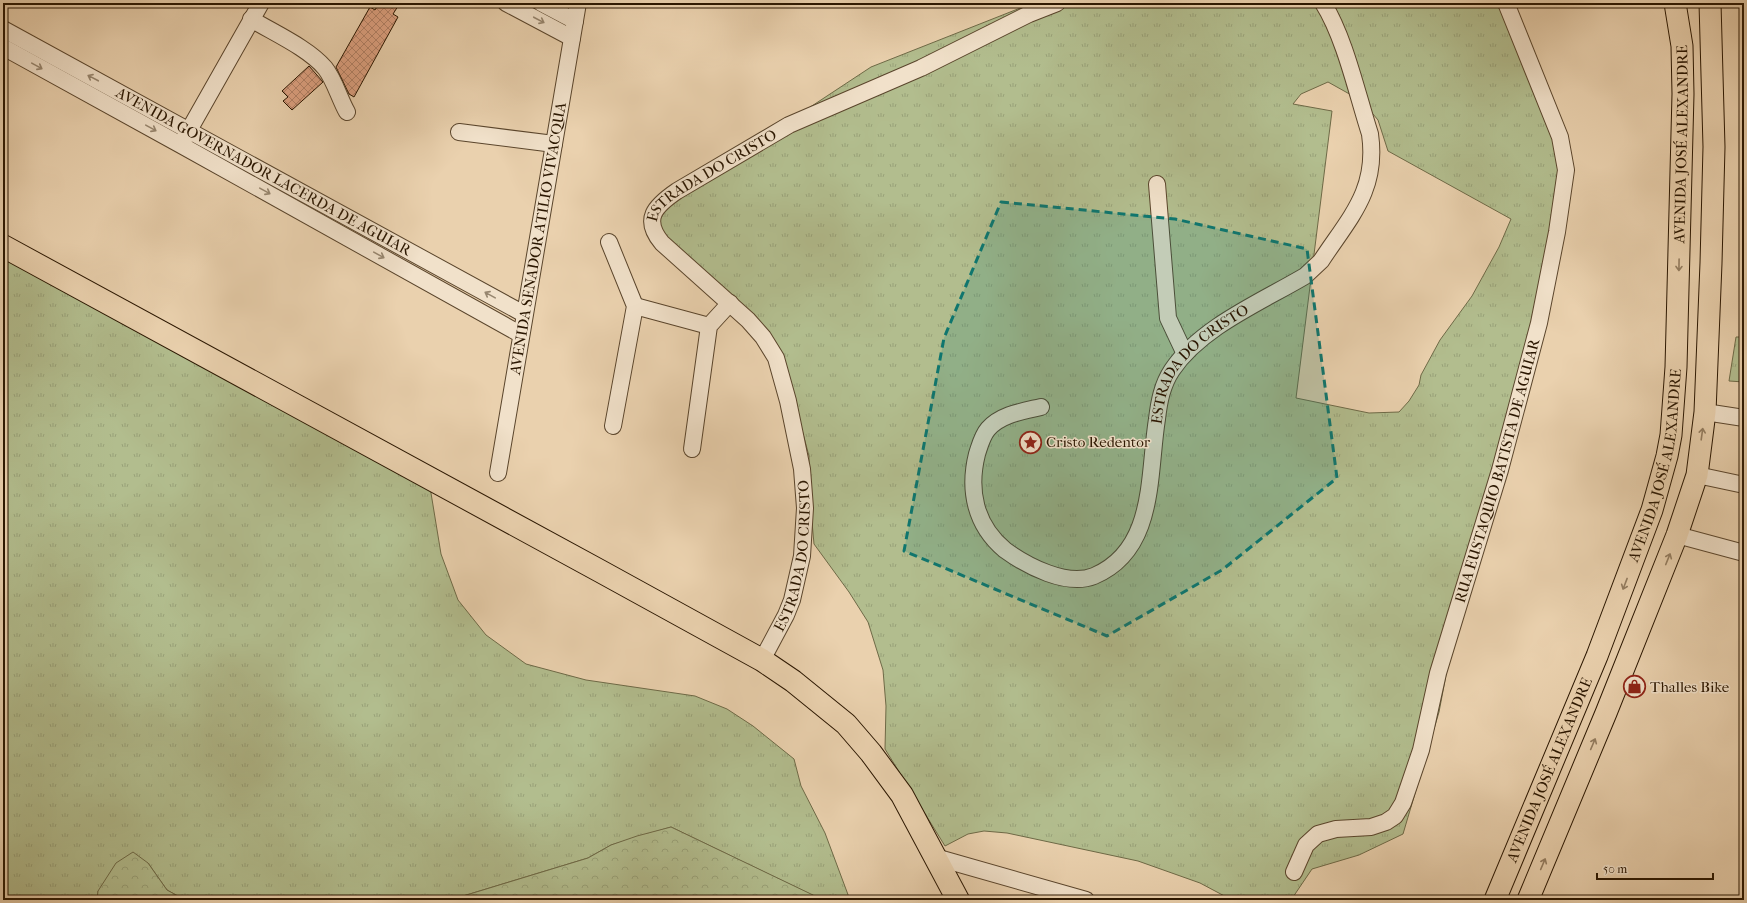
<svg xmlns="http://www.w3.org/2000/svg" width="1747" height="903" font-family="'IM FELL French Canon',serif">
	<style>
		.grass { fill: url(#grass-tufts); stroke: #6e6a47; fill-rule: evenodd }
		.forest { fill: url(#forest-crowns); stroke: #6e6a47 }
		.building { fill: url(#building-cross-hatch); stroke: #2a1600 }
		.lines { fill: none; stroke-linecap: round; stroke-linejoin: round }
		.minor-casing { stroke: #5a452c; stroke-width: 18 }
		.major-casing { stroke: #2a1600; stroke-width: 23 }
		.highway-casing { stroke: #2a1600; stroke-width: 24 }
		.minor { stroke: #f1e1ca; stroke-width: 16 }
		.major { stroke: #ead1ae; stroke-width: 21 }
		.highway { stroke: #ead1ae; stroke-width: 22 }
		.oneway { stroke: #97866f }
		.oneway2 { stroke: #947d60 }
		.marked { fill: #0f766e; fill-opacity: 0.2; stroke: #0f766e; stroke-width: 3; stroke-dasharray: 8 5; stroke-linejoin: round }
		.labels { text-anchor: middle; stroke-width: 3; stroke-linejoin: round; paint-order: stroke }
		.street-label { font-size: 15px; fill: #2a1600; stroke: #f1e1ca }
		.poi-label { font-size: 15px; fill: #2a1600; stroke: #f1e1ca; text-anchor: start }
	</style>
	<defs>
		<pattern id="grass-tufts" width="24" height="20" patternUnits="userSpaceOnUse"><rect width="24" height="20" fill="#b2bd8e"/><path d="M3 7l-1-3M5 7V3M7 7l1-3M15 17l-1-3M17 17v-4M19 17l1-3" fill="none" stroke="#99a279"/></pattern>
		<pattern id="forest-crowns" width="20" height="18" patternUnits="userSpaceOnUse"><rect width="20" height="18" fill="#b2bd8e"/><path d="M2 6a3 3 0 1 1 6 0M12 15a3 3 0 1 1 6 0" fill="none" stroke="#99a279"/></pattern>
		<pattern id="building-cross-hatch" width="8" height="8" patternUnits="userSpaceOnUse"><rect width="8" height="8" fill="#dda181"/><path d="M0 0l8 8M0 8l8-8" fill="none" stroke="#b38267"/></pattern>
	</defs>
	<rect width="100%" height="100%" fill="#ead1ae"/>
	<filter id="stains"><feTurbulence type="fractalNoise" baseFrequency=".005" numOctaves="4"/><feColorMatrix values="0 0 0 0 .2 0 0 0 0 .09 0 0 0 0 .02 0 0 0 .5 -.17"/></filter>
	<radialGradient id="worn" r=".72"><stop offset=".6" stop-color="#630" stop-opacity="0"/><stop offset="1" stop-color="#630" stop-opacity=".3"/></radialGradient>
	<path class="grass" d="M1033,3h477l56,158 -40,200 -53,172 -34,179 -36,122 -44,21 -47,14 -21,31h-59l-32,-17 -62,-22 -131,-28 -23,-2 -16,3 -23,12 -60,-97 1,-43 -3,-36 -15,-48 -19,-30 -35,-48 -5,-55v-33l-11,-41 -30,-57 -30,-46 -77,-78 -10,-22 220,-145zM1328,82l34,19 16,19 10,31 123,68 -12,28 -27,49 -32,44 -19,35 -2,10 -10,16 -10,11 -30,1 -73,-15 36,-287 -39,-7 8,-10z
		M3,253l427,234 11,67 17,46 28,35 40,29 60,16 109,16 32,13 26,17 41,33 7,27 24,47 25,67h-30l-8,-5 -141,-68 -60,18 -23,13 -138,42h-265l-18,-10 -19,-27 -50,28 -1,9h-94z
		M1736,337h8v45l-15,-1z"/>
	<path class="forest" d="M671,827l142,68 7,5h-370l138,-42 23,-13 26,-9z
		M133,852l15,11 19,27 18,10h-88l1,-9 18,-28z"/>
	<path class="building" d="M379,3h21l-7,11 5,3 -44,80 -5,-3 -13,-27 34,-60 5,3z
		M309,66l14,16 -31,28 -9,-9 5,-4 -6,-6z"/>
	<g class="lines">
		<defs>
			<g id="minor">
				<path d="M506,3l66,35"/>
				<path d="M541,3l34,18"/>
				<path d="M251,19c23,14 57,29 74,49 9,11 15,32 22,44"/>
				<path id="s1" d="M3,29l521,285"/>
				<path d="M3,47l178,98 339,189"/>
				<path d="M459,132l95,12"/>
				<path d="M184,139l77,-136"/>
				<path d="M1157,184l11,134 16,34"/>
				<path d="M609,242l26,64 -22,120"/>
				<path d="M635,306l74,20"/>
				<path id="s2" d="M1041,407c-17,4 -40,7 -53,22 -6,7 -8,16 -11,25 -9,36 -2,71 28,96 22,16 62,37 89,26 62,-26 54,-101 63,-157 2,-17 5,-34 15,-49 29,-43 89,-68 133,-94l16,-15c29,-44 57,-71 49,-127 -13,-40 -25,-96 -47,-131"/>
				<path d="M1705,412l39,6"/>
				<path d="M692,449l17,-123 21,-23"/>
				<path id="s3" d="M498,473l80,-470"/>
				<path d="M1697,475l47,10"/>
				<path d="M1677,535l67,18"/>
				<path id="s4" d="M762,660l24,-45 6,-15 10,-44 3,-48 -3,-39 -14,-68 -12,-43 -13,-21 -15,-17 -86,-77c-20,-24 -7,-37 15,-52l112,-66 132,-57 108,-54 28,-11"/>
				<path d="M935,857l151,43"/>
				<path id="s5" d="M1294,872l12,-27 12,-11 18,-5 35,-2 15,-5 9,-6 8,-13 18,-53 17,-77 62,-203 39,-147 18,-91 9,-62 -6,-33 -54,-134"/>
			</g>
			<g id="major">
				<path id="s6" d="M1495,900l102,-244 55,-146 15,-54 4,-21 5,-68 7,-273 -1,-48 -7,-43"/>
				<path d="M1528,900l78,-187 71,-178 20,-60 8,-63 6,-149 3,-116 -4,-144"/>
			</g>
			<path id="highway" d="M3,246l597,325 162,89 31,21 53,43 25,29 31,42 56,105"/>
		</defs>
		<use href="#minor" class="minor-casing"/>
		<use href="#major" class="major-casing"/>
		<use href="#highway" class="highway-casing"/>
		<use href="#minor" class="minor"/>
		<use href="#major" class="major"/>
		<use href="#highway" class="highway"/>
	</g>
	<defs><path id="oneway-shaft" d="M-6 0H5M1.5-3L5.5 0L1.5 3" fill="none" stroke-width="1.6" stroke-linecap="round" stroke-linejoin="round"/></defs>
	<g class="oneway">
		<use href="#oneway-shaft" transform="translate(539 20) rotate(28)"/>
		<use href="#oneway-shaft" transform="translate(37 66) rotate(29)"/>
		<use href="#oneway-shaft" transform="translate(93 78) rotate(-152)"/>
		<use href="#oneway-shaft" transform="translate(151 128) rotate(29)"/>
		<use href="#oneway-shaft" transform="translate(265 191) rotate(29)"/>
		<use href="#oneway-shaft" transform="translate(379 255) rotate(29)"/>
		<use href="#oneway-shaft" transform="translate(490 295) rotate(-151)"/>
	</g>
	<g class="oneway2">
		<use href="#oneway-shaft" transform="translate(1679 265) rotate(91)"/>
		<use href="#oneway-shaft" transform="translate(1702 434) rotate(-82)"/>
		<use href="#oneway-shaft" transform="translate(1668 559) rotate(-68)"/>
		<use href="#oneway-shaft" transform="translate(1625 584) rotate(111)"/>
		<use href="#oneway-shaft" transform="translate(1593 744) rotate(-67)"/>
		<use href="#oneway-shaft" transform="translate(1543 864) rotate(-67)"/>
	</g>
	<path class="marked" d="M1001,202l174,17 132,30 30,229 -115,92 -115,66 -203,-85 40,-213z"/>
	<defs>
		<symbol id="sight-ring" viewBox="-11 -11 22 22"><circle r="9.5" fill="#f1e1ca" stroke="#8f2418" stroke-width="1.5"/><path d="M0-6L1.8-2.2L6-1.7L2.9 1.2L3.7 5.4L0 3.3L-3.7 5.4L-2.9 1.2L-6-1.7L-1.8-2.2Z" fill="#8f2418"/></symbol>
		<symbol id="shop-ring" viewBox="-11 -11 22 22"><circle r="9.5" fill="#f1e1ca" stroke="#8f2418" stroke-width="1.5"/><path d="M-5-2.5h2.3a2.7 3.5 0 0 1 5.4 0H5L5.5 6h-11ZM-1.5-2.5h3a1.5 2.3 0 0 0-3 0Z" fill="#8f2418"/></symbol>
	</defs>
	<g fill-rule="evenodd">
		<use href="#sight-ring" x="1018" y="430" width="25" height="25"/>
		<use href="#shop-ring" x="1622" y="674" width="25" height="25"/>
	</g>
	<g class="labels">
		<g class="street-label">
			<text dy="5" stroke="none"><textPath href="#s6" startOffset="789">AVENIDA JOSÉ ALEXANDRE</textPath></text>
			<text dy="5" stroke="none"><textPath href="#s1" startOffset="297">AVENIDA GOVERNADOR LACERDA DE AGUIAR</textPath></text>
			<text dy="5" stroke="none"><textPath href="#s4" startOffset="578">ESTRADA DO CRISTO</textPath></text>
			<text dy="5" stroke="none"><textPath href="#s3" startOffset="238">AVENIDA SENADOR ATILIO VIVACQUA</textPath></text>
			<text dy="5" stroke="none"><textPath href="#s2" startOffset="539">ESTRADA DO CRISTO</textPath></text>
			<text dy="5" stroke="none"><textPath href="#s6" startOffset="465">AVENIDA JOSÉ ALEXANDRE</textPath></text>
			<text dy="5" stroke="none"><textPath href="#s5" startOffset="487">RUA EUSTAQUIO BATISTA DE AGUIAR</textPath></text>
			<text dy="5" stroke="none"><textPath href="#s4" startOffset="111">ESTRADA DO CRISTO</textPath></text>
			<text dy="5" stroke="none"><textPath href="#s6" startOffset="141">AVENIDA JOSÉ ALEXANDRE</textPath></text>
		</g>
		<g class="poi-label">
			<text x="1046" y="447">Cristo Redentor</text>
			<text x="1650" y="692">Thalles Bike</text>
		</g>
	</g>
	<rect width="1747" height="903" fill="none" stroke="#ead1ae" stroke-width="16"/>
	<rect x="4" y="4" width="1739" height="895" fill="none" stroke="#2a1600" stroke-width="2"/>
	<rect x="8" y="8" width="1731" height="887" fill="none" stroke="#2a1600"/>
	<path d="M1597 873v6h116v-6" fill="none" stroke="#2a1600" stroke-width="2"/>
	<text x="1603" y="873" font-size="12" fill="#2a1600" stroke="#f1e1ca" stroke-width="3" paint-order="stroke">50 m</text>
	<rect width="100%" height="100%" filter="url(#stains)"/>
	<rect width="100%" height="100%" fill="url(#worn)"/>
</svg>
